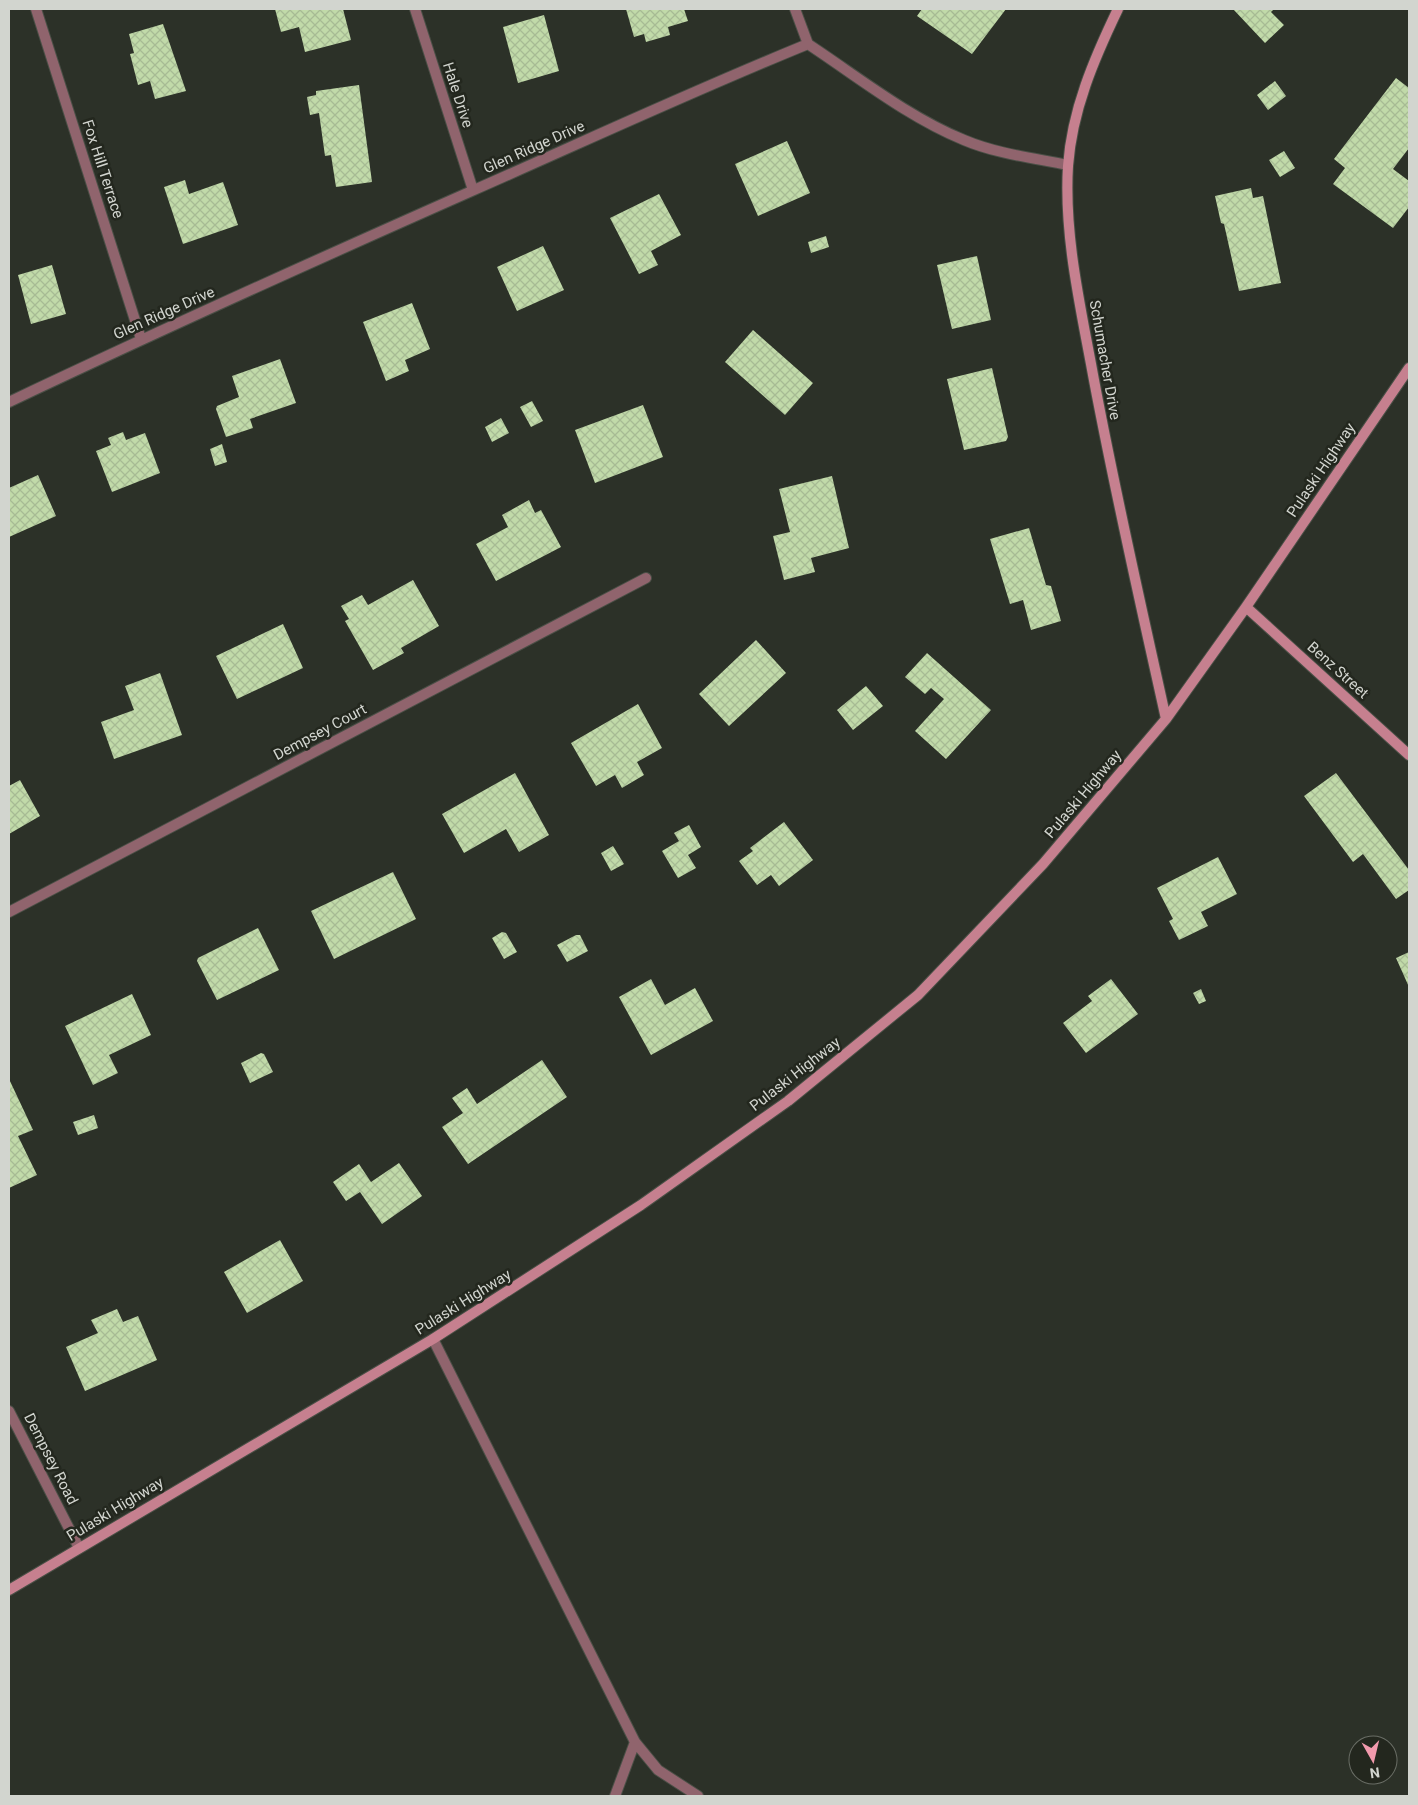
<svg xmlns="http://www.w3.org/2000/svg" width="1418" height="1805" font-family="Roboto,sans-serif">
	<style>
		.building { fill: url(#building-cross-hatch) }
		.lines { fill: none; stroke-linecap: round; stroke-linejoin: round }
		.lane-casing { stroke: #4a4f46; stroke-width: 12 }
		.street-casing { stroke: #4a4f46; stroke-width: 12 }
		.secondary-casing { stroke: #4a4f46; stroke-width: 12 }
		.lane { stroke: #90646d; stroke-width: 10 }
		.street { stroke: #90646d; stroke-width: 10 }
		.secondary { stroke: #c6808f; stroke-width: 10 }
		.labels { text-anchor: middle; stroke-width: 5; stroke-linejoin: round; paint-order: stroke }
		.street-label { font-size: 15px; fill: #d2d5cf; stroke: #23271e }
	</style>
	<defs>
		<pattern id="building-cross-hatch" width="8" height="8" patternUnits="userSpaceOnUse" patternTransform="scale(1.25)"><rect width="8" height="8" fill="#c1daa9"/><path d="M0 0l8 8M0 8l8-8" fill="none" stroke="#a7bb94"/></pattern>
	</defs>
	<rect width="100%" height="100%" fill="#2c3128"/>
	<path class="building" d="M275,9h68l8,31 -46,12 -6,-25 -18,5z
		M626,9h58l4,12 -20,6 2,8 -24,7 -2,-8 -10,3z
		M922,9h84l-34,45 -55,-38z
		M1233,9h41l-3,3 13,13 -19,18z
		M544,15l15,56 -41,12 -15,-56z
		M163,24l23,67 -31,8 -5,-18 -12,4 -8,-31 4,-1 -5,-19z
		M1396,78l13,10v60l-16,21 16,12v26l-16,21 -60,-44 12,-16 -11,-9z
		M1275,81l11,15 -18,14 -11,-15z
		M359,85l13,97 -36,5 -5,-32 -6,1 -6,-43 -9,2 -3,-18 9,-2v-4z
		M787,141l23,52 -52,23 -23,-52z
		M1284,151l11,17 -15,9 -11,-17z
		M185,180l4,14 34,-12 15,43 -55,19 -19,-57z
		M1251,188l2,10 10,-2 18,87 -42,8 -15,-67 -3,-1 -6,-27z
		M659,194l22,41 -30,16 7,14 -19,9 -29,-56z
		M826,236l3,11 -18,6 -3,-11z
		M543,246l21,44 -47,21 -20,-44z
		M977,256l14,64 -39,9 -15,-64z
		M52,265l14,49 -35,10 -13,-49z
		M412,303l18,46 -25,11 4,11 -23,10 -23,-59z
		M753,330l60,53 -28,32 -60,-53z
		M280,359l16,44 -46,16 3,9 -27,9 -10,-28 1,-3 22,-9 -7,-21z
		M992,368l16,69 -2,4 -42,9 -17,-71z
		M532,401l11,20 -12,6 -11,-20z
		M643,405l20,52 -68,26 -20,-53z
		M501,418l8,15 -17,9 -7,-15z
		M123,432l3,8 19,-7 15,40 -48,19 -16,-41 15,-6 -3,-7z
		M222,444l5,18 -12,4 -5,-17z
		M38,475l18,41 -47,21v-49z
		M832,476l17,72 -38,10 4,14 -31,8 -11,-44 17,-4 -11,-43z
		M529,500l6,13 6,-3 20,37 -65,34 -20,-37 32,-17 -6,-12z
		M1029,528l17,57 5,1 10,35 -30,9 -8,-30 -13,4 -20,-65z
		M413,580l26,46 -38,22 3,5 -31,17 -28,-49 4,-2 -8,-13 21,-11 6,10z
		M283,624l20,44 -66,31 -21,-43z
		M756,640l30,33 -57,53 -30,-32z
		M927,653l64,57 -45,49 -31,-28 29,-32 -13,-11 -6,6 -20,-17z
		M160,673l22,62 -68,24 -13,-37 33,-12 -9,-24z
		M866,686l17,20 -30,24 -16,-20z
		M638,704l24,44 -25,14 7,13 -22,13 -7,-13 -19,11 -25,-43z
		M515,773l34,62 -30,17 -13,-23 -42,24 -22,-39z
		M1336,773l73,97v20l-13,9 -33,-45 -10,8 -49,-66z
		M20,780l20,36 -31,18v-48z
		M784,822l29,38 -34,26 -8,-11 -14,10 -18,-24 14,-10 -3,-3z
		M689,825l12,22 -13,8 8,13 -18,10 -16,-27 17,-10 -5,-8z
		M613,846l11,18 -13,7 -10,-18z
		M1218,857l19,37 -36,18 7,14 -29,14 -10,-19 4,-2 -16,-31z
		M393,872l23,47 -82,40 -23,-48z
		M258,928l21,42 -62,30 -20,-39 1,-3z
		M502,932l4,1 11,19 -13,7 -12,-21z
		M576,935h4l8,16 -21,11 -10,-17z
		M1409,952v35l-13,-29z
		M651,979l14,26 30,-17 18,33 -62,34 -32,-58z
		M1111,979l27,35 -52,39 -23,-30 29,-22 -4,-5z
		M1201,989l5,12 -7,3 -6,-11z
		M132,994l19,41 -42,20 9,18 -25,12 -28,-59z
		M261,1053l3,1 9,18 -23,11 -9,-20z
		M542,1060l25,37 -99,67 -26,-37 21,-14 -11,-15 15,-10 10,16z
		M9,1079l24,51 -15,6 19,39 -28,13z
		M94,1115l4,13 -20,7 -5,-13z
		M399,1163l23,33 -40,28 -22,-32 -14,9 -13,-19 26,-18 12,18z
		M280,1240l23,41 -56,32 -23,-41z
		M117,1309l6,13 15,-6 19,44 -72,31 -19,-44 32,-14 -7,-13z"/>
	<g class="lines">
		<defs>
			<path id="lane" d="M433,1339l202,403 23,28 40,26
				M615,1796l20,-54"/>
			<path id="street" d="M36,9l105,330
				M415,9l58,181
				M795,9l13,35
				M9,402c154,-73 309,-143 465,-212 111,-49 221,-100 334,-146 50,33 100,73 156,96 33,14 70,18 104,25
				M9,912l637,-334
				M9,1411l70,137"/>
			<path id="secondary" d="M1118,9c-24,50 -46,101 -50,157 -4,66 11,134 23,198 22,120 49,237 75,355
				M1246,607l163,148
				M9,1590l424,-251 208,-134 147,-104 130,-106 125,-131 123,-145 80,-112 163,-239"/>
		</defs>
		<use href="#lane" class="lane-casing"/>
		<use href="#street" class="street-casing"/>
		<use href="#secondary" class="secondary-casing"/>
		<use href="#lane" class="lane"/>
		<use href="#street" class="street"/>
		<use href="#secondary" class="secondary"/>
	</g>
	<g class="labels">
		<g class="street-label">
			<text transform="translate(458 95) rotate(72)" y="5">Hale Drive</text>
			<text transform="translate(534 147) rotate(-24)" y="5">Glen Ridge Drive</text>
			<text transform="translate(103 169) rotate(72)" y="5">Fox Hill Terrace</text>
			<text transform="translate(164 313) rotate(-24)" y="5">Glen Ridge Drive</text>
			<text transform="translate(1105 360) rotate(80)" y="5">Schumacher Drive</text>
			<text transform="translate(1321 470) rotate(-56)" y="5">Pulaski Highway</text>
			<text transform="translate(1338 670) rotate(42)" y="5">Benz Street</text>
			<text transform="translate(320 732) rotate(-28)" y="5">Dempsey Court</text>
			<text transform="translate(1083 794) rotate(-50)" y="5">Pulaski Highway</text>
			<text transform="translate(795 1074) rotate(-38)" y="5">Pulaski Highway</text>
			<text transform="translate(463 1302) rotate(-32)" y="5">Pulaski Highway</text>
			<text transform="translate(51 1459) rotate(63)" y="5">Dempsey Road</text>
			<text transform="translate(115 1509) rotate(-31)" y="5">Pulaski Highway</text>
		</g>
	</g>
	<rect width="1418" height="1805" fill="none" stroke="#d2d5cf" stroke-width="20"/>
	<g transform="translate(1373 1760) rotate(172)"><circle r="24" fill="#23271e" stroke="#696d65"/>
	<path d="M0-4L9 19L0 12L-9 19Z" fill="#f29aad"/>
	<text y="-8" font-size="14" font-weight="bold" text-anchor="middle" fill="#d2d5cf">N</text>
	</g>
</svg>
